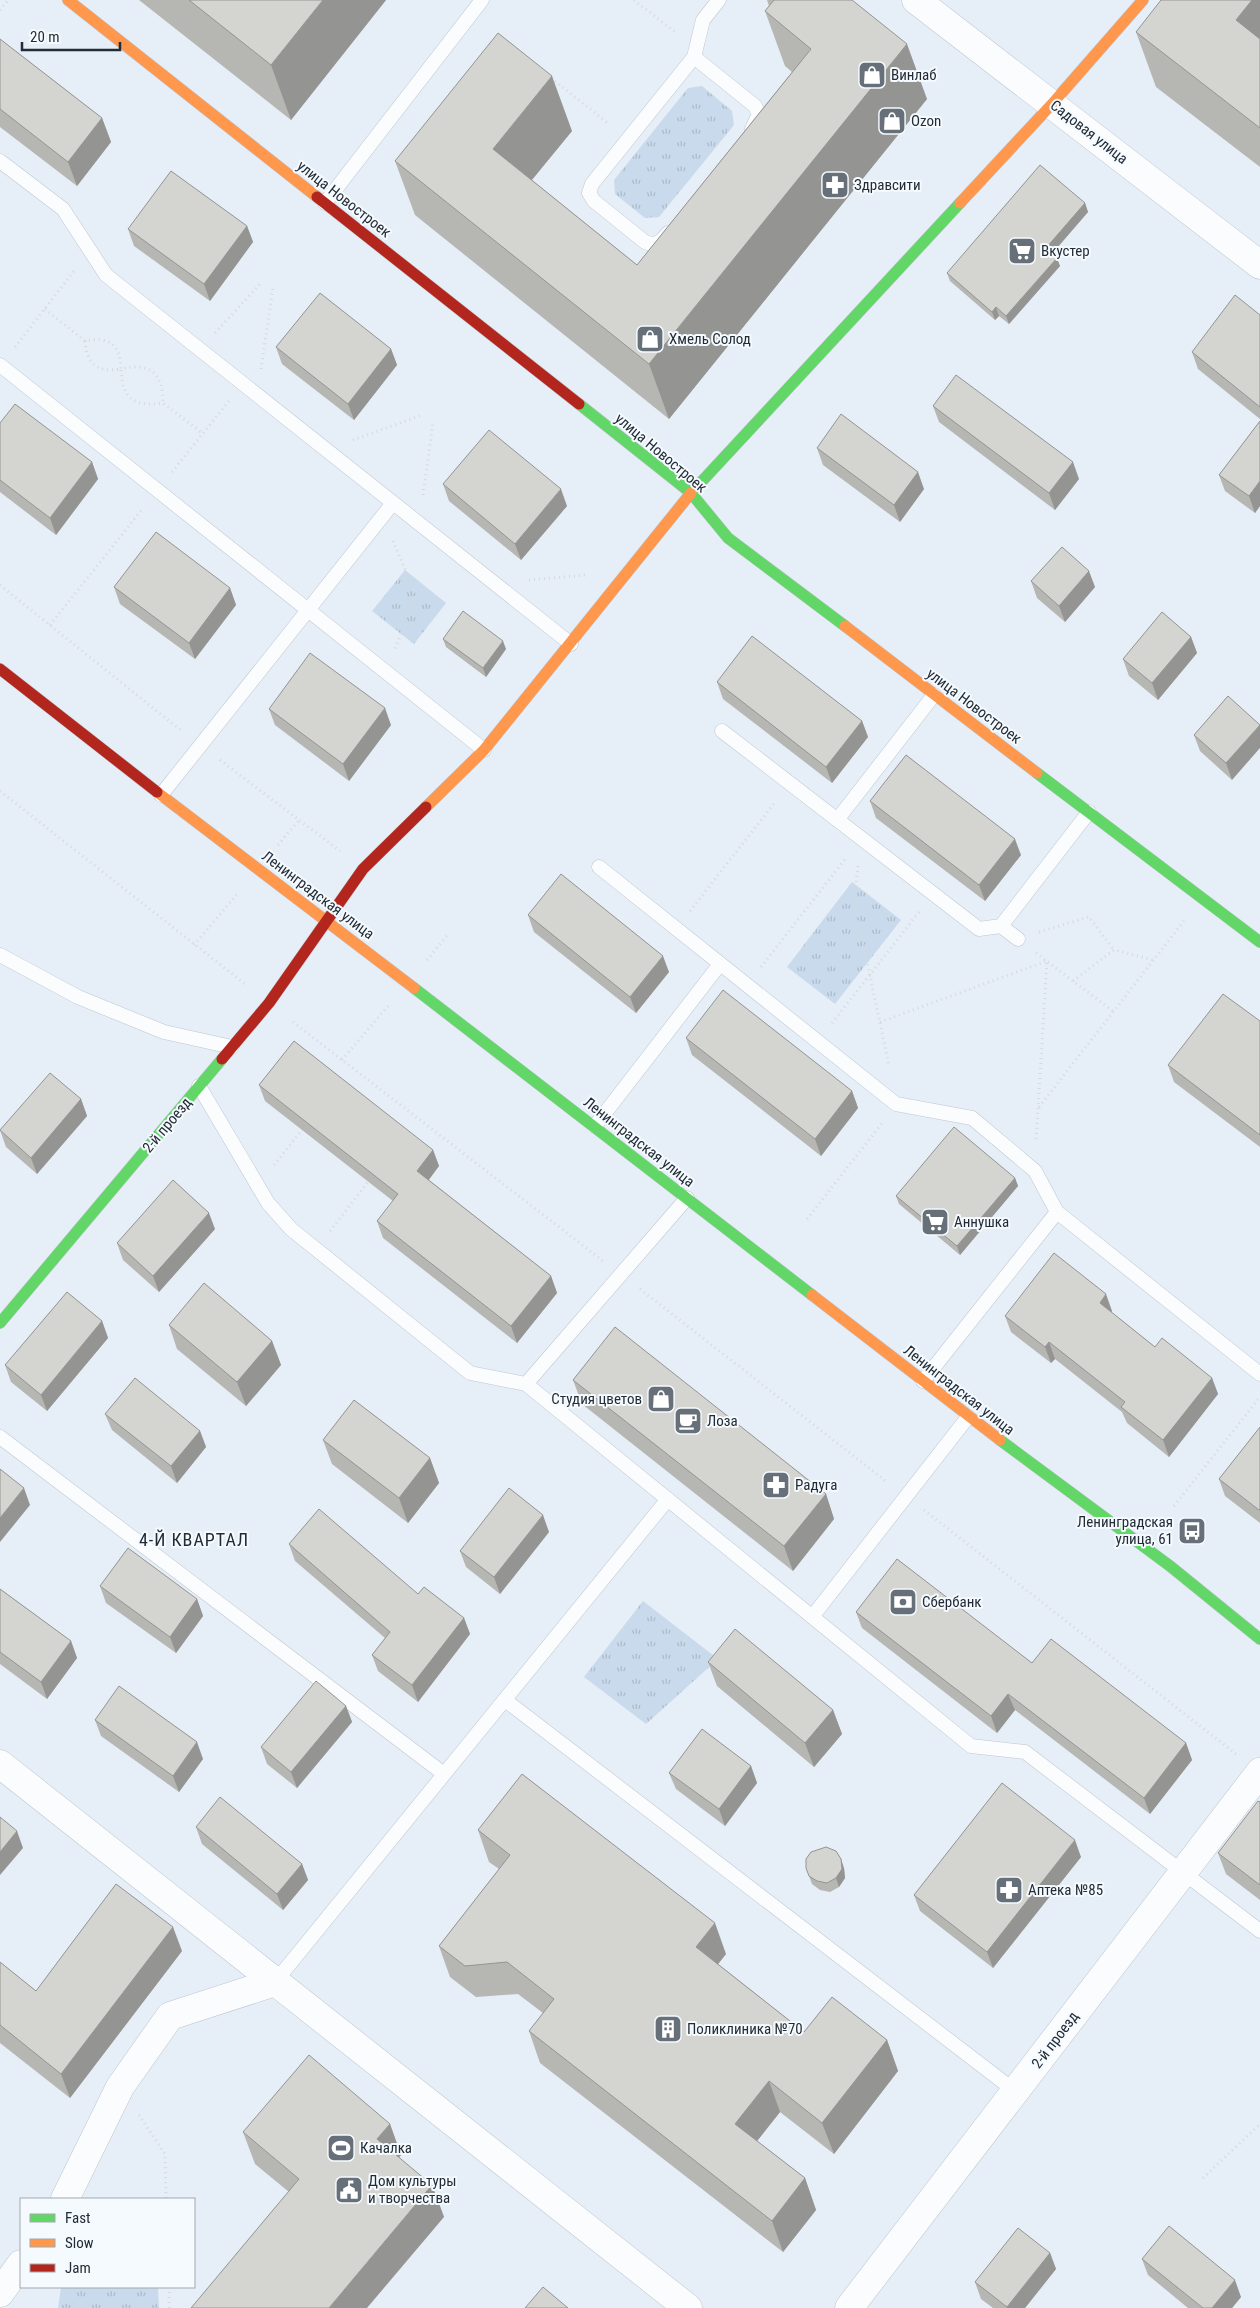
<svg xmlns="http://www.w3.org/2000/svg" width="1260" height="2308" font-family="'Roboto Condensed',sans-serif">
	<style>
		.park { fill: url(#park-tufts) }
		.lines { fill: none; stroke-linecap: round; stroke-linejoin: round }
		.lane-casing { stroke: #bfc6cf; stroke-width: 15 }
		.street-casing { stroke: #bfc6cf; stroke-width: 29 }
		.fast-casing { stroke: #bfc6cf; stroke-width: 12 }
		.slow-casing { stroke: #bfc6cf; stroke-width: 12 }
		.jam-casing { stroke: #bfc6cf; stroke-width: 12 }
		.path { stroke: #d6d9db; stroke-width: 3; stroke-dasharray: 1 4; stroke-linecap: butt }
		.lane { stroke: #fbfcfe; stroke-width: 14 }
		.street { stroke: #fbfcfe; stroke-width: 28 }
		.fast { stroke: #63d668; stroke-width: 11 }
		.slow { stroke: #ff974d; stroke-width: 11 }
		.jam { stroke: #b3261e; stroke-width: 11 }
		.wall { fill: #b6b6b3 }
		.shaded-wall { fill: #949492 }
		.building { fill: #d4d4d0; stroke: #949492 }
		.labels { text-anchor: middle; stroke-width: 4; stroke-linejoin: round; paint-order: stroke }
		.poi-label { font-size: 15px; fill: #232c35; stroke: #f5faff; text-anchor: start }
		.street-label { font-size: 15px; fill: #232c35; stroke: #f5faff }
		.quarter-label { font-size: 18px; letter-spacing: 1px; fill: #232c35; stroke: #f5faff }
	</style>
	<defs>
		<pattern id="park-tufts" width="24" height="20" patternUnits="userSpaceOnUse" patternTransform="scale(1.25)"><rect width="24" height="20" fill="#c9daec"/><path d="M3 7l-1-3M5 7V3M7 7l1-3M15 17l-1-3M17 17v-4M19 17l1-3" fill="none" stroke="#acbbcb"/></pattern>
	</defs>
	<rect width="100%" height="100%" fill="#e6eef7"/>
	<path class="park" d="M702,86l30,25 2,14 -75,92 -14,1 -30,-24 -1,-14 74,-92z
		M405,570l41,33 -32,41 -42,-33z
		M852,882l49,38 -66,84 -48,-37z
		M643,1601l75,58 -72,65 -62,-47z
		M61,2287h97l1,21h-101z"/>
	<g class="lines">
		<defs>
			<path id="lane" d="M694,57l61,49 4,8 -7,15
				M0,161l63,48 43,66 465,369
				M325,203l157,-203
				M668,233l-6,7 -8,5 -9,-3 -51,-41 -5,-8 3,-9 102,-127 9,-37 16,-20
				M0,365l484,385
				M722,731l257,198 22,-3 17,13
				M161,795l232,-292
				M837,820l97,-125
				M599,867l297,237 76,14 63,53 22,41 203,162
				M1001,926l88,-114
				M0,955l78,42 86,35 68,15
				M199,1086l69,117 23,26 179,144 56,11 445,362 54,6 235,179
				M595,1126l125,-162
				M923,1381l134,-169
				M526,1384l161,-186
				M0,1437l444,337
				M812,1617l156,-200
				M505,1700l510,391
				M275,1982l393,-483"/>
			<path id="street" d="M916,0l344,265
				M0,1764l688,544
				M65,2199l55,-112 50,-71 105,-34
				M0,2293l21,-29
				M849,2308l411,-536"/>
			<path id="fast" d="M579,404l112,89 37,45 117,88
				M691,493l269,-290
				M1037,773l223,169
				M414,988l398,307
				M0,1323l222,-264
				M1000,1440l170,126 90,73"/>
			<path id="slow" d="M68,0l249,197
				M960,203l92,-99 91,-104
				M845,626l192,147
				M157,792l257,196
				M426,807l58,-57 207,-257
				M812,1295l188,145"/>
			<path id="jam" d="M317,197l262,207
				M0,669l157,123
				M222,1059l47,-56 94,-134 63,-62"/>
		</defs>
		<use href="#lane" class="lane-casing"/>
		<use href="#street" class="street-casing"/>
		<use href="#fast" class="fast-casing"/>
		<use href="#slow" class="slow-casing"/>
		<use href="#jam" class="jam-casing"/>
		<path class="path" d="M634,0l41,32
			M0,10l8,-10
			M551,78l58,46
			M45,309l40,32c24,-5 35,3 36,28 29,-7 42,4 42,34
			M215,333l47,-51
			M85,341c2,23 12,32 36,28 1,30 13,38 42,34l39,30
			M15,347l59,-76
			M261,369l12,-81
			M353,440l69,-25
			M172,472l57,-71
			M423,495l10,-72
			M393,541l23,54 -21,54
			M529,580l56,-5
			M0,585l183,147
			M50,625l93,-117
			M220,760l120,91
			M0,791l245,193
			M278,845l21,-25
			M858,866l-4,33 35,167
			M690,911l86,-110
			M1039,932l50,-15 25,33
			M194,945l45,-53
			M1036,953l78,59
			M427,960l22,-27
			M761,967l85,-109
			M1073,981l41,-31 40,10
			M293,1022l310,239
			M880,1022l167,-61 -11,181
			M832,1023l87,-111
			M342,1060l46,-54
			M1039,1107l145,-186
			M274,1165l28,-35
			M807,1219l76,-97
			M330,1231l38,-49
			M640,1289l247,193
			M1174,1506l86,-109
			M924,1510l312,244
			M139,2115l26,39 1,45
			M1203,2178l57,-54
			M169,2287v21"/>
		<use href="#lane" class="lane"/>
		<use href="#street" class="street"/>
		<use href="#fast" class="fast"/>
		<use href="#slow" class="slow"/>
		<use href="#jam" class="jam"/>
	</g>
	<path class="wall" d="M139,0h247l-95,120z
		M767,0h85l75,99 -258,320 -254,-204 -20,-54 177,-30 -40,49 105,85 155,-193 -7,-6 -20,-55 4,-5z
		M1260,0v167l-104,-80 -20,-55z
		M0,39l102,79 9,24 -34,44 -77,-59z
		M1085,203l3,9 -36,42 8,12 -51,58 -10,-8 -4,4 -45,-39 -3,-8z
		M247,226l6,16 -43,59 -76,-55 -6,-17z
		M1260,315v104l-62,-50 -6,-17z
		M276,347l115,2 6,16 -43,55 -72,-56z
		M933,406l146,73 -24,31 -116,-88z
		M1260,421v85l-5,7 -30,-22 -6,-16z
		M0,423l92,39 6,17 -42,56 -56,-43z
		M817,448l107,41 -24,33 -77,-57z
		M443,484l124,22 -46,54 -72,-59z
		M1031,581l64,6 -30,35 -28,-24z
		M114,587l116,1 6,17 -41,54 -75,-55z
		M1191,637l6,16 -39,47 -29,-24 -6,-17z
		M443,639l63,10 -20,28 -40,-30z
		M717,682l145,39 6,16 -36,46 -109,-84z
		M1228,696l4,84 -32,-29 -6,-16z
		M269,709l122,16 -42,56 -74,-56z
		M870,801l151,54 -36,46 -109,-83z
		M528,915l141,57 -33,41 -102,-81z
		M1260,1021v126l-86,-65 -6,-17z
		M686,1038l166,53 6,17 -37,48 -129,-101z
		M259,1085l174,65 6,16 -10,14 122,96 6,17 -40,50 -134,-105 -6,-17 16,-20 -128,-100z
		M81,1099l6,17 -50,58 -31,-27 -6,-17z
		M1015,1178l3,8 -58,69 -61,-51 -3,-8z
		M215,1229l-56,63 -36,-32 -6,-17z
		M1112,1311l-1,1 44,35 57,31 6,16 -49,63 -42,-34 -5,-11 -67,-53 -4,4 -40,-31 -6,-16z
		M102,1321l6,17 -61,73 -36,-29 -6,-17z
		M169,1325l103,16 9,24 -35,41 -69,-57z
		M573,1380l253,114 8,25 -41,52 -211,-167z
		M105,1414l95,17 6,16 -29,36 -65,-53z
		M1260,1427v96l-35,-27 -6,-17z
		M323,1440l107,18 9,25 -31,40 -76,-59z
		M549,1532l-49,62 -34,-27 -6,-16z
		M289,1544l129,50 46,24 6,16 -52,68 -40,-31 -6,-16 13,-17 -90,-77z
		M100,1586l97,13 6,17 -27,37 -70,-50z
		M0,1589l71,52 6,17 -30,41 -47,-35z
		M856,1612l176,51 154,80 6,17 -42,54 -135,-104 -18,23 -135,-105z
		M708,1662l125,48 9,24 -28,33 -97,-81z
		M346,1706l6,16 -55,66 -30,-24 -6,-17z
		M95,1720l108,39 -24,33 -78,-56z
		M751,1766l6,17 -32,43 -49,-37 -7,-16z
		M1260,1802v98l-34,-26 -8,-21z
		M196,1827l106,37 6,16 -25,30 -81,-66z
		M478,1830l248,124 -8,10 86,68 83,8 11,31 -64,83 -54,-42 -23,29 48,37 11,32 -33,42 -243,-189 -11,-32 14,-18 -25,-19 -42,3 -26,-20 -11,-31 60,-77 -10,-7z
		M1081,1857l-88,111 -73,-57 -6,-16z
		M806,1868h38l1,10 -6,9 -9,5 -10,-2 -8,-6z
		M182,1951l-112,147 -70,-55v-81l36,29z
		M390,2124l11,31 -2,3 33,27 12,32 -155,-25 -34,-28 -12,-32z
		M1050,2253l6,16 -31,39h-32l-12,-9 -6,-17z
		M1142,2259l99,38 -9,11h-44l-40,-33z"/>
	<path class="shaded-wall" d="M323,0h63l-95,120 -20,-55z
		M1252,0h8v70l-24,-50z
		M907,44l20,55 -258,320 -20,-55z
		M552,76l20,55 -60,73 -19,-55z
		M102,118l9,24 -34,44 -9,-24z
		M1085,203l3,9 -39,45 -3,-9z
		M247,226l6,16 -43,59 -6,-17z
		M1057,258l3,8 -51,58 -3,-8z
		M996,307l3,9 -4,4 -3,-8z
		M391,349l6,16 -43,55 -6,-16z
		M92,462l6,17 -42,56 -6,-17z
		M1073,462l6,17 -24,31 -6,-17z
		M918,472l6,17 -24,33 -6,-17z
		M1260,481v25l-5,7 -6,-17z
		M561,489l6,17 -46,54 -6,-16z
		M1089,571l6,16 -30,35 -6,-16z
		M230,588l6,17 -41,54 -6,-16z
		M1191,637l6,16 -39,47 -6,-17z
		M503,641l3,8 -20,28 -3,-9z
		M385,708l6,17 -42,56 -6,-17z
		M862,721l6,16 -36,46 -6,-16z
		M1260,725v23l-28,32 -6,-17z
		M1015,839l6,16 -36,46 -6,-16z
		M663,956l6,16 -33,41 -6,-16z
		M852,1091l6,17 -37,48 -6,-17z
		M81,1099l6,17 -50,58 -6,-16z
		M433,1150l6,16 -16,21 -6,-16z
		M1015,1178l3,8 -58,69 -3,-9z
		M209,1213l6,16 -56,63 -6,-16z
		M551,1276l6,17 -40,50 -6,-17z
		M1106,1294l6,17 -6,8 -6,-16z
		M102,1321l6,17 -61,73 -6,-16z
		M272,1341l9,24 -35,41 -9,-24z
		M1049,1342l6,17 -4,4 -6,-16z
		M1212,1378l6,16 -49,63 -6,-17z
		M200,1431l6,16 -29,36 -6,-17z
		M430,1458l9,25 -31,40 -9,-25z
		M24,1488l6,17 -30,37v-24z
		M826,1494l8,25 -41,52 -9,-25z
		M543,1515l6,17 -49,62 -6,-17z
		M197,1599l6,17 -27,37 -6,-16z
		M464,1618l6,16 -52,68 -6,-17z
		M71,1641l6,17 -30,41 -6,-17z
		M1008,1694l7,16 -18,23 -6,-17z
		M346,1706l6,16 -55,66 -6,-16z
		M833,1710l9,24 -28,33 -9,-24z
		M197,1742l6,17 -24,33 -6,-16z
		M1186,1743l6,17 -42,54 -6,-16z
		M751,1766l6,17 -32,43 -6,-17z
		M17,1831l6,17 -23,27v-23z
		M1075,1840l6,17 -88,111 -6,-16z
		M841,1859l3,9 1,10 -6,9 -3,-9z
		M302,1864l6,16 -25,30 -6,-16z
		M715,1923l11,31 -19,24 -11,-31z
		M173,1927l9,24 -112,147 -9,-24z
		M887,2040l11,31 -64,83 -12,-31z
		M769,2081l11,31 -34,43 -11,-31z
		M390,2124l11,31 -13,15 -11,-31z
		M805,2178l11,32 -33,42 -11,-31z
		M432,2185l12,32 -77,91h-38z
		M1050,2253l6,16 -31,39h-18v-1z
		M1235,2280l6,17 -9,11h-20z"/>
	<path class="building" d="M189,0h134l-52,65z
		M774,0h78l55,44 -258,320 -254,-203 103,-128 54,43 -59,73 144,116 174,-216 -46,-38z
		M1161,0h91l-16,20 24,19v89l-124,-96z
		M0,39l102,79 -34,44 -68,-53z
		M1040,165l45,38 -39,45 11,10 -51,58 -10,-9 -4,5 -45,-39z
		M171,171l76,55 -43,58 -76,-55z
		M320,293l71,56 -43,55 -72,-57z
		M1235,295l25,20v92l-68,-55z
		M956,375l117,87 -24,31 -116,-87z
		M15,404l77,58 -42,56 -50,-38v-57z
		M841,414l77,58 -24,33 -77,-57z
		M1260,421v60l-11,15 -30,-21z
		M489,430l72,59 -46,55 -72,-60z
		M156,532l74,56 -41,55 -75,-56z
		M1062,547l27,24 -30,35 -28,-25z
		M463,611l40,30 -20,27 -40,-29z
		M1162,612l29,25 -39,46 -29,-24z
		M752,636l110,85 -36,46 -109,-85z
		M310,653l75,55 -42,56 -74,-55z
		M1228,696l32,29 -34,38 -32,-28z
		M906,755l109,84 -36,46 -109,-84z
		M561,874l102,82 -33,41 -102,-82z
		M723,990l129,101 -37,48 -129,-101z
		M1223,994l37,27v114l-92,-70z
		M294,1041l139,109 -16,21 134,105 -40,50 -134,-105 21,-27 -139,-109z
		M50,1073l31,26 -50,59 -31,-28z
		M954,1127l61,51 -58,68 -61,-50z
		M173,1180l36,33 -56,63 -36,-33z
		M1054,1253l52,41 -6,9 55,44 7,-9 50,40 -49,62 -42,-33 4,-5 -76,-60 -4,5 -40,-31z
		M204,1283l68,58 -35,41 -68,-57z
		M67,1292l35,29 -61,74 -36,-30z
		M615,1327l211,167 -42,52 -211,-166z
		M135,1378l65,53 -29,35 -66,-52z
		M354,1400l76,58 -31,40 -76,-58z
		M1260,1427v82l-1,1 -40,-31z
		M0,1469l24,19 -24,30z
		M509,1488l34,27 -49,62 -34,-26z
		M319,1509l99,85 6,-7 40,31 -52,67 -40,-30 18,-23 -101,-88z
		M128,1548l69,51 -27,38 -70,-51z
		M897,1559l135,104 19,-24 135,104 -42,55 -136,-104 -17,22 -135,-104z
		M0,1589l71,52 -30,41 -41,-30z
		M735,1629l98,81 -28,33 -97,-81z
		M316,1681l30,25 -55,66 -30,-25z
		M119,1686l78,56 -24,34 -78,-56z
		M702,1729l49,37 -32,43 -50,-36z
		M522,1774l193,149 -19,24 108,85 28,-35 55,43 -65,83 -53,-42 -34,43 70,54 -33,43 -243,-190 25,-32 -47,-37 -42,4 -26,-20 71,-91 -32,-25z
		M1002,1783l73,57 -88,112 -73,-57z
		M220,1797l82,67 -25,30 -81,-67z
		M1258,1801l2,1v83l-42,-32z
		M0,1817l17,14 -17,21z
		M826,1847l10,4 5,8 1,10 -6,9 -9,5 -10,-2 -8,-5 -3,-8v-9l5,-7z
		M116,1884l57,43 -112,147 -61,-49v-63l36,29z
		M309,2055l81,69 -13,15 55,46 -103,123h-138l108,-129 -56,-47z
		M1169,2226l66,54 -23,28h-9l-61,-49z
		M1018,2228l32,25 -43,54 -32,-25z
		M543,2287l25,21h-43z"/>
	<defs>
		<symbol id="shop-square" viewBox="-11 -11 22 22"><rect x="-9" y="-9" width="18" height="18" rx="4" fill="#677079" stroke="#f5faff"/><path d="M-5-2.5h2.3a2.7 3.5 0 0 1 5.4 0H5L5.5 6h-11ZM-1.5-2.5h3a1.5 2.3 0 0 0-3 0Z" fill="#fff"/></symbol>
		<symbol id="pharmacy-square" viewBox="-11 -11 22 22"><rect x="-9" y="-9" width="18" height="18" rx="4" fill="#677079" stroke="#f5faff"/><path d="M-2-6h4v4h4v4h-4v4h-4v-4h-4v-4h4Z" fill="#fff"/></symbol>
		<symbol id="supermarket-square" viewBox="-11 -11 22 22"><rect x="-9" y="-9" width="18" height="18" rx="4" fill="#677079" stroke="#f5faff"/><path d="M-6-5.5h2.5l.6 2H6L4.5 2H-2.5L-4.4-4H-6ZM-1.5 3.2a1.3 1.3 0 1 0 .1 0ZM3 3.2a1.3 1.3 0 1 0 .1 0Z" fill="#fff"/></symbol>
		<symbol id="cafe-square" viewBox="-11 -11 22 22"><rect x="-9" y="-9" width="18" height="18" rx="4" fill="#677079" stroke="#f5faff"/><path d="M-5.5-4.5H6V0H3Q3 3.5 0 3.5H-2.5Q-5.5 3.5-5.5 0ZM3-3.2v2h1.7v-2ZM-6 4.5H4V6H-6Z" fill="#fff"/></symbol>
		<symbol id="bus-square" viewBox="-11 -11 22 22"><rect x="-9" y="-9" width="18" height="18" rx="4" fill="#677079" stroke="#f5faff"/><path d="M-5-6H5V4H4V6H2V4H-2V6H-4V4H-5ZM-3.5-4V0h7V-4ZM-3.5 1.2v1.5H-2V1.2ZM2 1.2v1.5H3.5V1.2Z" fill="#fff"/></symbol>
		<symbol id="bank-square" viewBox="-11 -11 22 22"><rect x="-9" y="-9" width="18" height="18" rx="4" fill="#677079" stroke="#f5faff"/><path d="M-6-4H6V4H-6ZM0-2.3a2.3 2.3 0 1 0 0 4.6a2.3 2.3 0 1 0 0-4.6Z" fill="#fff"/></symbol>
		<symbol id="building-square" viewBox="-11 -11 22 22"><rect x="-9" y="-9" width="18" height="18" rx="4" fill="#677079" stroke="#f5faff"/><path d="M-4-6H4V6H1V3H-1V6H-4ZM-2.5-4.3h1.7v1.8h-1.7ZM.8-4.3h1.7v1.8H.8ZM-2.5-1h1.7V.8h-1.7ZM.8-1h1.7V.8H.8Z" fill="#fff"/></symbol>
		<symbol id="stadium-square" viewBox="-11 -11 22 22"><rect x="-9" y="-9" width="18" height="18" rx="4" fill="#677079" stroke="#f5faff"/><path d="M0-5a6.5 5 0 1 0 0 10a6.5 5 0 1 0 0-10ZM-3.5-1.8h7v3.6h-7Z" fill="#fff"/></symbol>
		<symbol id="civic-square" viewBox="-11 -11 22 22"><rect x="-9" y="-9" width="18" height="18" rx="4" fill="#677079" stroke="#f5faff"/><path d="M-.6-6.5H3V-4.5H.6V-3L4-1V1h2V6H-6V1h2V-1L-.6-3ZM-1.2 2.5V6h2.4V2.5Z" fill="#fff"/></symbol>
	</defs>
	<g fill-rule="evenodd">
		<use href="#shop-square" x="856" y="59" width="32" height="32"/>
		<use href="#shop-square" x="876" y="105" width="32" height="32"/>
		<use href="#pharmacy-square" x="819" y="169" width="32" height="32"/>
		<use href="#supermarket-square" x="1006" y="235" width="32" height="32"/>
		<use href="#shop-square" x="634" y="323" width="32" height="32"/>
		<use href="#supermarket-square" x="919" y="1206" width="32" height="32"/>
		<use href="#shop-square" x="645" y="1383" width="32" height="32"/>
		<use href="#cafe-square" x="672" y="1405" width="32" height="32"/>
		<use href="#pharmacy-square" x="760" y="1469" width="32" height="32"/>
		<use href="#bus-square" x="1176" y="1515" width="32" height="32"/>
		<use href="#bank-square" x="887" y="1586" width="32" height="32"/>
		<use href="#pharmacy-square" x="993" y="1874" width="32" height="32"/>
		<use href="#building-square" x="652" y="2013" width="32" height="32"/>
		<use href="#stadium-square" x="325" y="2132" width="32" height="32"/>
		<use href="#civic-square" x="333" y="2174" width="32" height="32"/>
	</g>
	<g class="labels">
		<g class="poi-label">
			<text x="891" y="80">Винлаб</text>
			<text x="911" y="126">Ozon</text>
			<text x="854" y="190">Здравсити</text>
			<text x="1041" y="256">Вкустер</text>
			<text x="669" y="344">Хмель Солод</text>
			<text x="954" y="1227">Аннушка</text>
			<text x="642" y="1404" text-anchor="end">Студия цветов</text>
			<text x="707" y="1426">Лоза</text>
			<text x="795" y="1490">Радуга</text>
			<text x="1173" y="1527" text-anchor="end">Ленинградская<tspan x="1173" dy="17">улица, 61</tspan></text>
			<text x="922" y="1607">Сбербанк</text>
			<text x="1028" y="1895">Аптека №85</text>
			<text x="687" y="2034">Поликлиника №70</text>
			<text x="360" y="2153">Качалка</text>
			<text x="368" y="2186">Дом культуры<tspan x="368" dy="17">и творчества</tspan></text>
		</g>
		<g class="street-label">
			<text transform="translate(1089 132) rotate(38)" y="5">Садовая улица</text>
			<text transform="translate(344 199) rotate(38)" y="5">улица Новостроек</text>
			<text transform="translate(661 453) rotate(40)" y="5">улица Новостроек</text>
			<text transform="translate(974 706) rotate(37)" y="5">улица Новостроек</text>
			<text transform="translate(318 895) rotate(37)" y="5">Ленинградская улица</text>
			<text transform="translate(167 1125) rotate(-50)" y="5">2-й проезд</text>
			<text transform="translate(639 1142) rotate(38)" y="5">Ленинградская улица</text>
			<text transform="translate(959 1390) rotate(38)" y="5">Ленинградская улица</text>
			<text transform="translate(1055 2040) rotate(-53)" y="5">2-й проезд</text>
		</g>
		<g class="quarter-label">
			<text x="194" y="1546">4-Й КВАРТАЛ</text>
		</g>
	</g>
	<rect x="20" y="2198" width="175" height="90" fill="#f5faff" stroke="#a1a8ae"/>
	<rect x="30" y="2214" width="25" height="8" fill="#63d668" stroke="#a1a8ae"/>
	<text x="65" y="2223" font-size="15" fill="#232c35">Fast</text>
	<rect x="30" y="2239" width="25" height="8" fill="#ff974d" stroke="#a1a8ae"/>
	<text x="65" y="2248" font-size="15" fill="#232c35">Slow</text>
	<rect x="30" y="2264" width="25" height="8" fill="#b3261e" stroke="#a1a8ae"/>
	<text x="65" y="2273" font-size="15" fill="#232c35">Jam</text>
	<path d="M22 42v8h98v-8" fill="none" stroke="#232c35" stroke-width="2.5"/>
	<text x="30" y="42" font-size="15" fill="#232c35" stroke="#f5faff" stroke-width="4" paint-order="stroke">20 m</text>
</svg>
